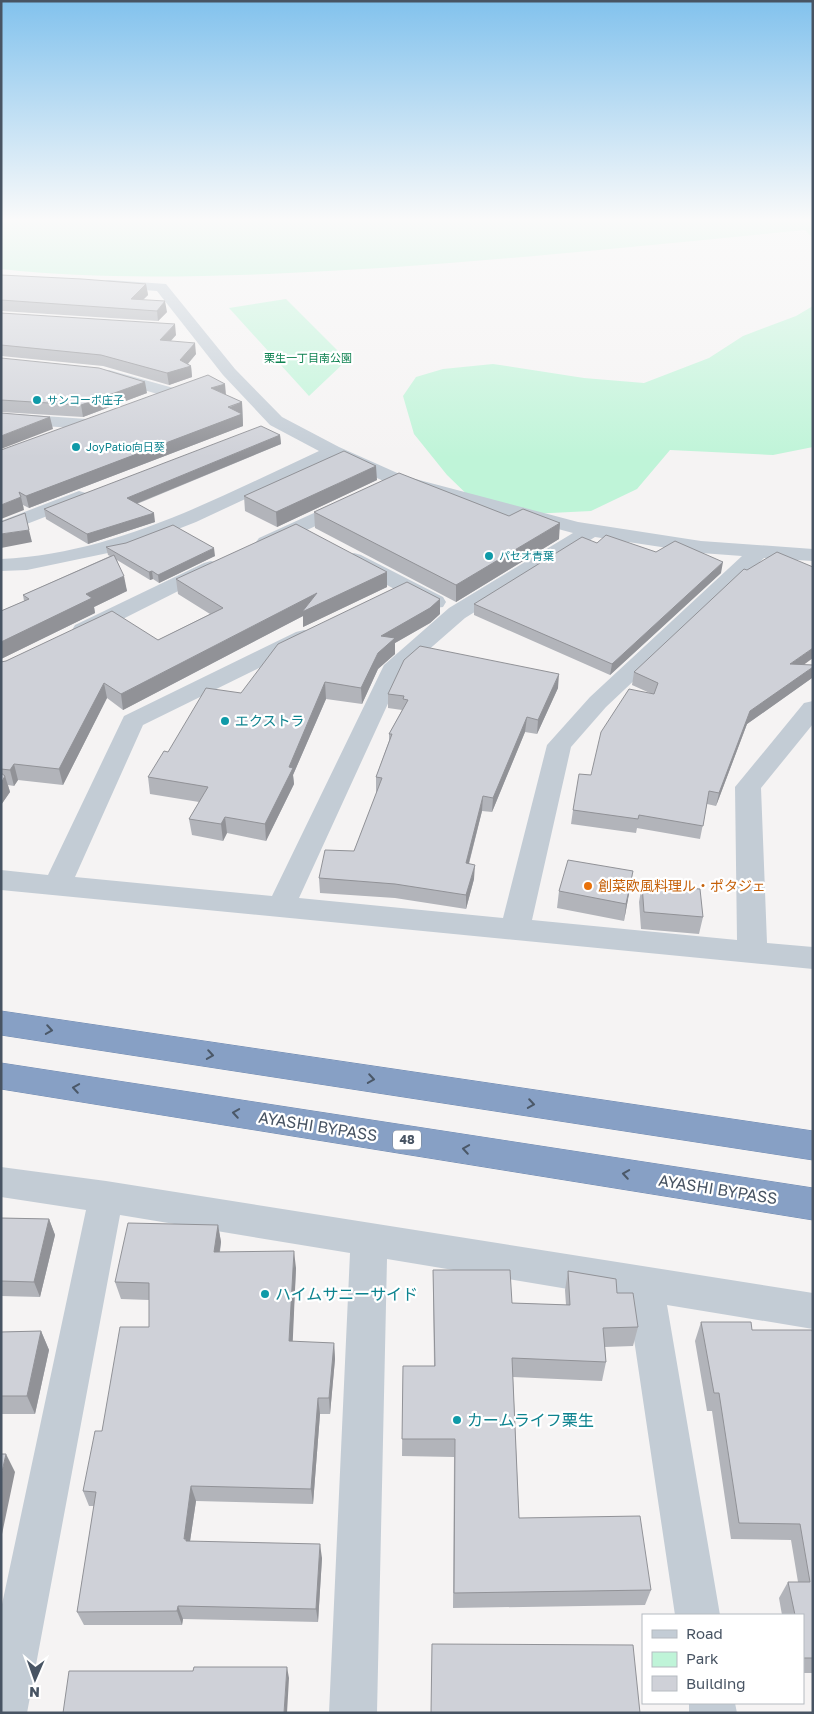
<svg xmlns="http://www.w3.org/2000/svg" width="814" height="1714" font-family="'Golos Text','Noto Sans JP',sans-serif">
	<style>
		.green { fill: #bff4d8 }
		.lines { fill: none; stroke-linecap: round; stroke-linejoin: round }
		.highway-casing { stroke: #728bb1; stroke-width: 1 }
		.minor { fill: #c3ccd5; fill-rule: evenodd }
		.highway { fill: #87a0c5; fill-rule: evenodd }
		.wall { fill: #b2b4ba }
		.shaded-wall { fill: #919297 }
		.building { fill: #cfd1d8; stroke: #919297 }
		.oneway { stroke: #4b5868 }
		.culture-dot { fill: #0f9aa8; stroke: #fff; stroke-width: 2 }
		.food-dot { fill: #e8710a; stroke: #fff; stroke-width: 2 }
		.labels { text-anchor: middle; stroke-width: 4.5; stroke-linejoin: round; paint-order: stroke }
		.far-park-label { font-size: 11px; fill: #0f8251; stroke: #fff }
		.far-culture-label { font-size: 11px; fill: #0d838f; stroke: #fff; text-anchor: start }
		.shield { fill: #fff; stroke: #7f8792; stroke-width: 1 }
		.shield-label { font-size: 12px; font-weight: bold; fill: #485463 }
		.culture-label { font-size: 14px; fill: #0d838f; stroke: #fff; text-anchor: start }
		.food-label { font-size: 14px; fill: #c56008; stroke: #fff; text-anchor: start }
		.near-street-label { font-size: 16px; fill: #485463; stroke: #fff }
		.near-culture-label { font-size: 16px; fill: #0d838f; stroke: #fff; text-anchor: start }
	</style>
	<rect width="100%" height="100%" fill="#f5f3f3"/>
	<path class="green" d="M1,218h812v20l-8,-8c-179,17 -358,37 -537,44 -88,3 -179,5 -267,-5z
		M286,299l61,61 -38,36 -80,-88z
		M813,306v141l-40,8 -103,-5 -33,39 -46,22 -81,4 -32,-10 -31,-30 -33,-41 -11,-38 13,-19 27,-8 50,-5 91,14 60,5 65,-25 34,-22 53,-20z"/>
	<g class="lines">
		<defs>
			<path id="highway" d="M1,1011l812,120v29l-812,-125z
				M1,1063l812,125v32l-812,-131z"/>
		</defs>
		<use href="#highway" class="highway-casing"/>
		<path class="minor" d="M109,280l57,4 69,85 47,48 57,30 65,29 174,46 123,19 112,8v12l-49,-3 -158,149 -35,40 -39,173 205,20 -2,-153 69,-84 9,-2v23l-52,64 6,155 46,4v22l-812,-79v-20l47,5 76,-159 172,-84 8,-2 8,2 3,5 -3,5 -169,83 -68,152 197,19 112,-231 65,-57 124,-75 -183,-49 -57,-26 -137,64 -69,27 -100,21 -26,1v-12c114,-5 216,-61 318,-108l-49,-26 -47,-50 -66,-84 -53,-4 -2,-3 2,-3zM595,537l106,16 41,3 -152,141 -43,48 -44,173 -204,-20 103,-225 63,-55z
			M109,370l68,19 2,4 -2,4 -6,1 -68,-20 -2,-3 2,-3z
			M1,413l86,6 6,1 3,4 -3,4 -6,1 -86,-6z
			M79,491l7,2 3,4 -3,4 -85,33v-13z
			M349,497l7,2 3,4 -3,4 -83,39 -7,2 -7,-2 -3,-4 3,-4z
			M354,553l7,2 82,42 3,5 -3,5 -8,1 -8,-1 -80,-44 -3,-4 3,-4z
			M211,561l7,2 3,4 -3,4 -127,64 -8,2 -8,-2 -3,-5 3,-5 129,-62z
			M1,1167l105,14 707,112v36l-146,-24 53,310h-45l-47,-316 -241,-40 -10,454h-48l21,-460 -230,-38 -93,498h-26v-104l85,-399 -85,-13z
			M689,1703h46l2,10h-48z"/>
		<use href="#highway" class="highway"/>
	</g>
	<path class="wall" d="M1,275l145,9 2,11 -5,5 24,12 -9,9 -157,-10z
		M1,313l175,22 -5,6 25,13 -8,10 3,2 1,11 -23,8 -66,-19 -102,-10z
		M1,358l146,35 -64,24 -82,-5z
		M226,395l16,7 1,24 -214,82 -6,-3 1,5 -23,-60z
		M280,435l1,9 -144,60 18,18 -67,22 -42,-25 -2,-10z
		M377,480l-100,47 -32,-16 -1,-15z
		M314,512l245,27 -103,63 -141,-74z
		M597,543l124,30 -111,102 -136,-60v-11z
		M106,547l109,9 -56,27 -6,-4 -3,1 -33,-20 10,31 -33,16 1,6 -94,46v-48l23,-10 -1,-6 87,-39 -2,-1z
		M387,572v15l-84,40v-11l-180,94 -16,-12 -44,87 -45,-5 -4,6 -6,-1 2,7 -9,13v-143l157,-22 52,-26 -32,-20 -2,-15z
		M440,614l-10,9 -35,20v11l-17,15 -16,35 -36,-5 -33,76 1,9 -28,57 -39,-8 -4,8 -31,-6 -3,-16 10,-17 -49,-8 -2,-17 20,-25 73,-59z
		M804,664l8,14 -65,46 -31,82 -9,-2 -7,35 -63,-11 -1,5 -65,-9 2,-14 18,-35 61,-81 -20,-9 2,-13z
		M558,688l-21,46 -12,-2 -33,80 -10,-1 -13,53 5,15 -8,30 -71,-11 -75,-5 -1,-15 35,-27 23,-59h-1v-15l13,-36v-7l13,-24 -14,-2v-14z
		M642,885l61,32 -4,17 -58,-5 -2,-27z
		M630,888l-6,33 -67,-13 2,-17z
		M1,1218l48,1 6,16 -15,62 -39,-1z
		M218,1225l3,17 -1,10 76,16 -4,74 42,1 1,16 -5,55h-10l-7,90 -117,-3 -6,40 132,17 -4,64 -135,-3 -1,6h-98l-7,-13 17,-106h-5l-6,-15 19,-60 47,-104v-27l-28,-1 -6,-17z
		M433,1270l79,33 54,2 -1,-15 3,-19 49,22 21,34 -5,19 -28,1 1,15 -4,19 -89,-4 6,141 132,72 -6,15 -192,3 1,-151 -52,-1 1,-90h31l-1,-77z
		M701,1322l51,8 61,4v339h-10v-58h-21l-3,-17 9,-16h10l-7,-42 -60,-1 -19,-128h-5l-12,-70z
		M41,1331l8,19 -14,64h-34v-82z"/>
	<path class="shaded-wall" d="M146,284l2,11 -16,15 -1,-11z
		M165,301l2,11 -9,9 -1,-10z
		M175,324l1,11 -15,16 -1,-11z
		M195,343l1,11 -12,14 7,-2 1,11 -23,8 -2,-12z
		M145,382l2,11 -64,24 -2,-12z
		M225,384l1,11 -15,-7z
		M242,402l1,24 -214,82 -3,-12z
		M50,417l3,12 -52,20v-13z
		M280,435l1,9 -153,63 -1,-9z
		M376,466l1,14 -100,47 -1,-15z
		M21,497l3,13 -23,9v-14z
		M154,513l1,9 -67,22 -1,-10z
		M560,523l-1,16 -103,63v-17z
		M29,530l3,12 -31,6v-14z
		M214,548l1,8 -56,27 -1,-8z
		M723,562l-2,11 -111,102 2,-11z
		M152,571l1,8 -3,1 -1,-8z
		M387,572v15l-84,40v-11l-180,94 -2,-16 196,-101z
		M124,576l3,15 -33,16 1,6 -94,46v-17l85,-48z
		M440,599v15l-10,9 -35,20v11l-17,15 -16,35 -1,-16 20,-52z
		M813,648v10l-26,19 3,-13z
		M813,667v7l-1,4 -65,46 -31,82 3,-13 31,-82z
		M559,674l-1,14 -21,46 1,-14z
		M325,682l1,17 -33,76 1,9 -28,57 -1,-17z
		M104,683l3,15 -44,87 -4,-16z
		M527,717l-2,15 -33,80 1,-14z
		M14,764l4,16 -4,6 -4,-16z
		M5,776l5,16 -9,13v-22z
		M483,796l-1,15 -17,67 1,-15z
		M225,817l2,16 -4,8 -2,-17z
		M475,865l-1,14 -8,30v-14z
		M633,871l-3,17 -6,33 2,-17z
		M49,1219l6,16 -15,62 -6,-15z
		M218,1225l3,17 -4,27 -3,-17z
		M294,1251l2,17 -4,90 -3,-17z
		M41,1331l8,19 -14,64 -8,-18z
		M334,1343l1,16 -5,55 -1,-16z
		M318,1398l2,16 -7,90 -2,-15z
		M6,1454l9,18 -14,67v-63z
		M191,1486l5,15 -7,47 -5,-9z
		M320,1544l2,14 -4,64 -2,-13z
		M178,1606l5,13 -1,6 -5,-14z
		M287,1667l2,11 -2,35h-3z"/>
	<path class="building" d="M1,275l81,4 64,5 -15,15 34,2 -8,10 -156,-11z
		M1,313l174,11 -15,16 35,3 -15,17 11,6 -24,7 -66,-18 -100,-10z
		M1,358l98,10 46,14 -64,23 -80,-5z
		M208,375l17,9 -14,4 31,14 -14,5 14,7 -216,82 -7,-4 2,5 -20,8v-55z
		M1,413l49,4 -49,19z
		M261,426l19,9 -153,63 27,15 -67,21 -43,-25z
		M344,451l32,15 -100,46 -32,-16z
		M399,473l110,43 14,-7 37,14 -104,62 -142,-73z
		M25,513l4,17 -28,4v-12z
		M296,524l91,48 -85,40 15,-19 -196,101 -17,-11 -45,86 -45,-5 -4,6 -9,-1v-107l5,-1 106,-50 46,29 65,-32 -47,-29z
		M173,525l41,23 -56,27 -6,-4 -3,1 -43,-25 20,-4z
		M606,535l50,17 19,-11 48,21 -111,102 -138,-60 108,-67 15,6z
		M777,552l36,15v81l-23,16 23,1v2l-63,44 -31,82 -10,-2 -6,35 -64,-11 -1,4 -65,-9 6,-36 12,1 10,-43 28,-43 25,5 4,-11 -24,-11 110,-103 3,1z
		M114,555l10,21 -38,18 6,4 -91,44v-31l28,-12 -6,-4z
		M407,582l33,17 -10,9 -49,28 14,2 -17,15 -17,35 -36,-6 -36,85 4,1 -28,56 -40,-7 -4,7 -32,-5 19,-32 -60,-10 16,-26 4,1 38,-64 35,5 37,-49z
		M420,646l139,28 -21,46 -11,-3 -34,81 -10,-2 -17,67 9,2 -9,30 -71,-11 -76,-6 6,-28 29,1 28,-73 -6,-1 16,-43h-3l19,-34 -5,-1 1,-3 -16,-2 16,-34z
		M1,773l4,3 -4,7z
		M568,860l65,11 -7,33 -67,-13z
		M642,885l58,4 3,28 -59,-5z
		M1,1218l48,1 -15,63 -33,-1z
		M128,1223l90,2 -4,27 80,-1 -5,90 45,2 -5,55h-11l-7,91 -120,-3 -7,53h2v2l134,3 -4,65 -138,-3 -1,5 -100,1 19,-120 -13,-1 12,-60h7l18,-104h29v-44l-34,-1z
		M433,1270h77l2,33 58,2 -2,-34 48,8 1,14h16l5,34 -35,1 3,34 -94,-4 7,160 121,-2 11,74 -197,3 1,-154h-53l1,-73h32z
		M701,1322h50l1,8h60l1,4v324h-10v-43h-8l-7,-33h22l-10,-58 -61,-1 -20,-130h-5z
		M41,1331l-14,65h-26v-64z
		M1,1454h5l-5,22z
		M432,1644l201,1 7,68h-209z
		M194,1667h93l-3,46h-221l6,-42h124z"/>
	<defs><path id="oneway-chevron" d="M-2-3.5L2.5 0L-2 3.5" fill="none" stroke-width="1.6" stroke-linecap="round" stroke-linejoin="round" transform="scale(1.25)"/></defs>
	<g class="oneway">
		<use href="#oneway-chevron" transform="translate(49 1030) rotate(9)"/>
		<use href="#oneway-chevron" transform="translate(210 1055) rotate(9)"/>
		<use href="#oneway-chevron" transform="translate(371 1079) rotate(9)"/>
		<use href="#oneway-chevron" transform="translate(76 1088) rotate(-171)"/>
		<use href="#oneway-chevron" transform="translate(531 1104) rotate(9)"/>
		<use href="#oneway-chevron" transform="translate(236 1113) rotate(-171)"/>
		<use href="#oneway-chevron" transform="translate(466 1149) rotate(-171)"/>
		<use href="#oneway-chevron" transform="translate(626 1174) rotate(-171)"/>
	</g>
	<linearGradient id="sky" x2="0" y2="1"><stop stop-color="#82c2ed"/><stop offset="0.48" stop-color="#fafafa"/><stop offset="1" stop-color="#fafafa" stop-opacity="0"/></linearGradient>
	<rect width="814" height="458" fill="url(#sky)"/>
	<g class="culture-dot">
		<circle cx="37" cy="400" r="5"/>
		<circle cx="76" cy="447" r="5"/>
		<circle cx="489" cy="556" r="5"/>
		<circle cx="225" cy="721" r="5"/>
		<circle cx="265" cy="1294" r="5"/>
		<circle cx="457" cy="1420" r="5"/>
	</g>
	<circle class="food-dot" cx="588" cy="886" r="5"/>
	<g class="labels">
		<g class="far-park-label">
			<text x="308" y="362">栗生一丁目南公園</text>
		</g>
		<g class="far-culture-label">
			<text x="47" y="404">サンコーポ庄子</text>
			<text x="86" y="451">JoyPatio向日葵</text>
			<text x="499" y="560">パセオ青葉</text>
		</g>
		<rect class="shield" x="393" y="1130.5" width="28" height="19" rx="4"/>
		<g class="shield-label">
			<text x="407" y="1144">48</text>
		</g>
		<g class="culture-label">
			<text x="235" y="726">エクストラ</text>
		</g>
		<g class="food-label">
			<text x="598" y="891">創菜欧風料理ル・ポタジェ</text>
		</g>
		<g class="near-street-label">
			<text transform="translate(318 1126) rotate(9)" y="6">AYASHI BYPASS</text>
			<text transform="translate(718 1189) rotate(9)" y="6">AYASHI BYPASS</text>
		</g>
		<g class="near-culture-label">
			<text x="275" y="1300">ハイムサニーサイド</text>
			<text x="467" y="1426">カームライフ栗生</text>
		</g>
	</g>
	<rect width="814" height="1714" fill="none" stroke="#485463" stroke-width="5"/>
	<rect x="642" y="1614" width="162" height="90" fill="#ffffff" stroke="#b6bbc1"/>
	<rect x="652" y="1630" width="25" height="8" fill="#c3ccd5" stroke="#b6bbc1"/>
	<text x="686" y="1639" font-size="15" fill="#485463">Road</text>
	<rect x="652" y="1652" width="25" height="15" fill="#bff4d8" stroke="#b6bbc1"/>
	<text x="686" y="1664" font-size="15" fill="#485463">Park</text>
	<rect x="652" y="1676" width="25" height="15" fill="#cfd1d8" stroke="#b6bbc1"/>
	<text x="686" y="1689" font-size="15" fill="#485463">Building</text>
	<g transform="translate(35 1679) rotate(182)" stroke="#ffffff" stroke-width="4" paint-order="stroke">
	<path d="M0-4L9 19L0 12L-9 19Z" fill="#485463"/>
	<text y="-8" font-size="14" font-weight="bold" text-anchor="middle" fill="#485463">N</text>
	</g>
</svg>
